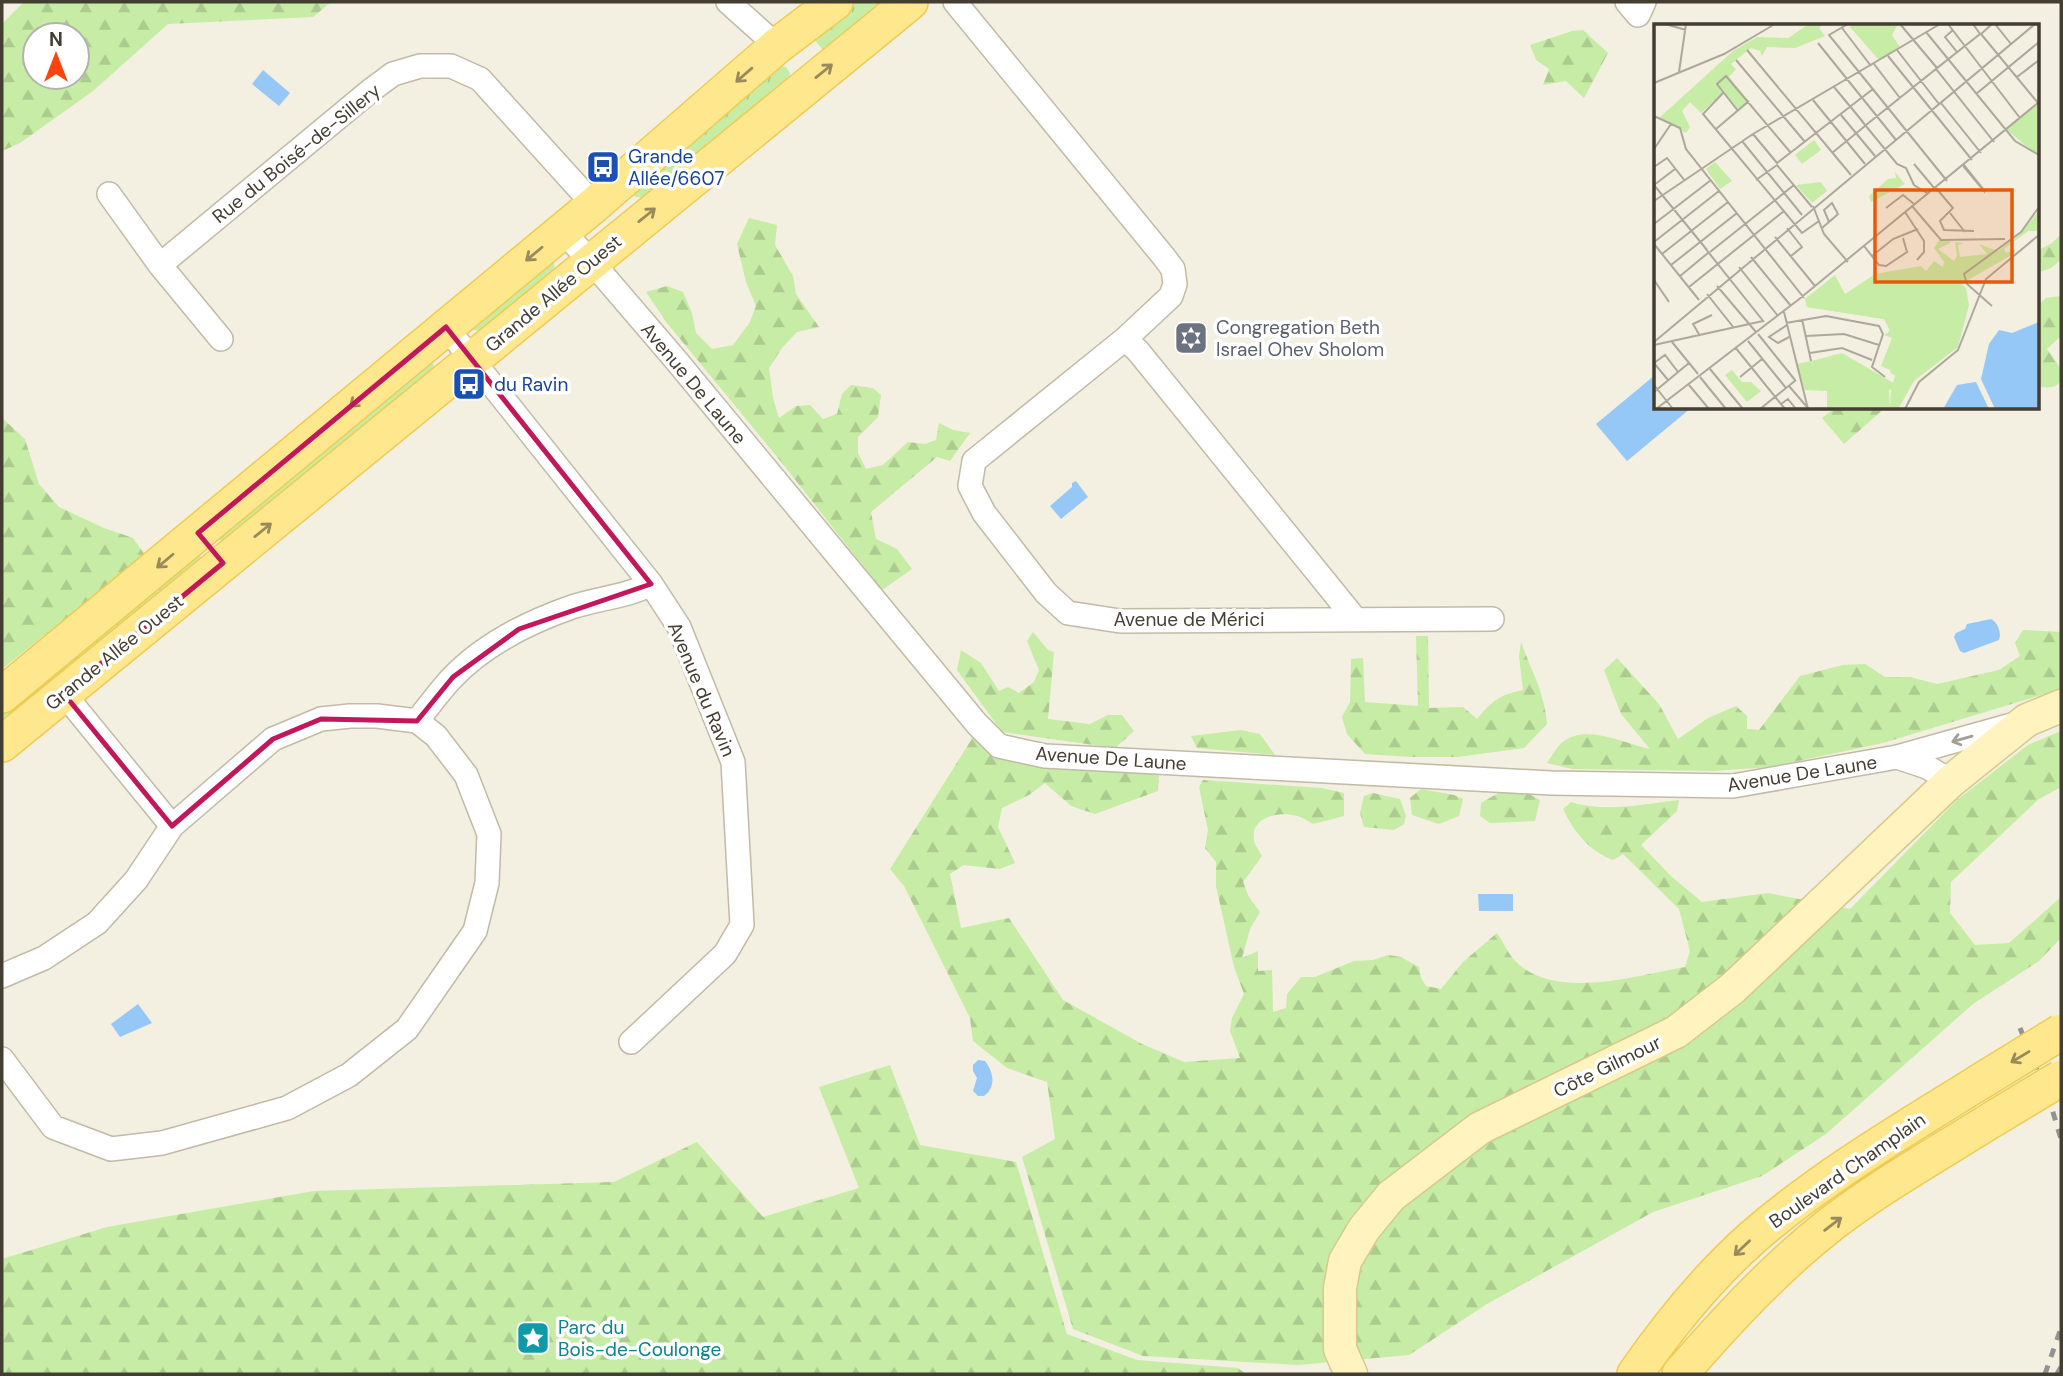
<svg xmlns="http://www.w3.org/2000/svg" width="2063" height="1376" font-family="'DM Sans',sans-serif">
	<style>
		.grass { fill: url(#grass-tufts) }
		.forest { fill: url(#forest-firs); fill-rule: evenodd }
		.water { fill: #96c8f7 }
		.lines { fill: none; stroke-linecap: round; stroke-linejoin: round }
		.street-casing { stroke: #c1baa6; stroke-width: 26 }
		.secondary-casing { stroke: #d7c98c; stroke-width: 35 }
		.primary-casing { stroke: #eecc53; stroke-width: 38 }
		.street { stroke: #fff; stroke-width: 23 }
		.secondary { stroke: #fff4bf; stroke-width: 32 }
		.primary { stroke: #ffe78e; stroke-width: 35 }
		.rail { stroke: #939393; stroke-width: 5; stroke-dasharray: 9 9; stroke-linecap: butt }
		.primary-bridge-casing { stroke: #eecc53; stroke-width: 38; stroke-linecap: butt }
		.primary-bridge { stroke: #ffe78e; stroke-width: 35 }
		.oneway { stroke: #988a5b }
		.oneway2 { stroke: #a29e98 }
		.marked { fill: none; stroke: #c2185b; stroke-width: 5; stroke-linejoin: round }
		.labels { text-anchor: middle; stroke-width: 7; stroke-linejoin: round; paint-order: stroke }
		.street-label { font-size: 19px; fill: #443e32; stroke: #fff }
		.transit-label { font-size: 19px; fill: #164399; stroke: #fff; text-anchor: start }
		.worship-label { font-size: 19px; fill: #5b616d; stroke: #fff; text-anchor: start }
		.culture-label { font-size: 19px; fill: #0d838f; stroke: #fff; text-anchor: start }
		.inset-road { fill: none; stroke: #ada89b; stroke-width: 2 }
		.view { fill: #e8590c; fill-opacity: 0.15; stroke: #e8590c; stroke-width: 3.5 }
		.inset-edge { fill: none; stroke: #443e32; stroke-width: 3.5 }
	</style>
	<defs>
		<pattern id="grass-tufts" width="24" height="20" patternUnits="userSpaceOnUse" patternTransform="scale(1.75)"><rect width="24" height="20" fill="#c7eca5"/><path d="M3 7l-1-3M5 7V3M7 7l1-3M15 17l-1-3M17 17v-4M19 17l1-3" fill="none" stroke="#accb8e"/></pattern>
		<pattern id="forest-firs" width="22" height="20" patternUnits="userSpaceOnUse" patternTransform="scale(1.75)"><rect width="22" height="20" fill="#c7eca5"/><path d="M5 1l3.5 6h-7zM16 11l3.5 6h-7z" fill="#accb8e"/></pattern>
	</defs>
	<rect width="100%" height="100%" fill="#f3efe1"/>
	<path class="grass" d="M853,2h30l-60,48 -11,-13z
		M780,65l6,2 4,6 -1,6 -143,119 -11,-1 -3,-5z
		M550,258l4,5 1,7 -74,62 -10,-3 -1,-6z
		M432,361l2,5v7l-209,170 -9,-5z
		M200,552l1,11 -199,163v-18z"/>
	<path class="forest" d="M24,2h307l-18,15 -145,7 -75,67 -73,52 -18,8v-127zM35,35h42v42h-42z
		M1583,30l25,23 -24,45 -18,-17 -23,4 6,-16 -13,-9 -6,-15 42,-14z
		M749,218l28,7 -2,20 18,31 3,18 23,33 -22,5 -15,16 -13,20 4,30 6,20 17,-12 14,-1 13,14 14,-5 5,-20 9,-9 22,3 8,7 -3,22 -20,20v16l8,16 17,-4 25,-23 17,2 11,-4 3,-17 14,7 17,3 -20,28 -13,-4 -66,55 5,27 21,10 15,20 -30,21 -100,-127 -115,-140 -21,-31 21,-6 16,6 9,21 4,20 16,16 21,-4 17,-23 6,-16 -10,-24 -9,-38z
		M2061,234v26l-10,8 -14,5v-22l15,-8z
		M2061,296v40l-14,13 14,20v12c-6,8 -15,7 -24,5v-80l9,-8z
		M1835,408h50l-41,36 -22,-26z
		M2,418l23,21 14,45 20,23 45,21 29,10 12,17 -143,114z
		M2023,630l38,2v57l-178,54 -113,24 -57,4 -141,-2 -25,-6c5,-7 10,-17 17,-22 24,-17 61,3 86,8l-29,-35 -17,-44 13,-12 42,46 19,35 30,-21 28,-12 11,10v13l12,1 41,-54 43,-11 22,-1 20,13h25l27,7 62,-14 21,-14 -5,-13z
		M1033,632l15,18 6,2 -6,67 42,5 18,-9h14l12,16 -19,17 -113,-16 -45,-62 4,-20 20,13 18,28 9,-4 11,6 15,-11 5,-12 -12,-29z
		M1416,636h12l1,72 34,-1 14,12c15,-18 22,-24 46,-29l-4,-34 2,-14c10,28 24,52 26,82l-23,24 -67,9h-45l-47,-3 -18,-20 -5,-17 8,-15 1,-43 12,-1 2,44 53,4z
		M1241,730l19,4 15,21 -78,-7 -6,-12z
		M2061,731v56l-22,12 -88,83 -1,31 25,32 34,-2 52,-46v41l-22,23 -66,43 -147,130 -64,42 -109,36 -166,92 -78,51 -111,10 -155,-9 -70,-27 -51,-172 33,-18 -8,-57 -40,-14 -34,-27 -3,-23 -66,-132 -14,-17 85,-135 184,39 -1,18 -63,23 -24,-8 -26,-23 -16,12 -27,13 -4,19 17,36 -15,6 -36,-4 -14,9 11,54 48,-10 54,82 79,44 42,18 56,-4 -10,-27 2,-13 12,-24 -10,-27 -18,-81v-24l-11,-14 3,-18 -9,-43 4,-7 119,8 22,5v23l-31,8c-5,-3 -11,-7 -16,-8 -17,-5 -47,0 -43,24 1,5 5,11 8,16l-19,26 6,15 11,15 -10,17 -8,29 16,-7v20l14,-1 1,42 13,-4 1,-14 14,-17h14l39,-16 19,-1 15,-5 13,2 18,10 2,11 5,8 15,3 22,-27 34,-29c5,7 9,16 14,23 37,48 125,19 174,11l5,-16 -11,-42 -56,-55 -10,6c-25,-10 -38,-27 -50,-51l8,-7c34,11 73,2 108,-2l-2,11 -36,34 31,32 30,25 66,-9 82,16 107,-109 71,-55z
		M1421,789l33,6 9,4 -4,17 -20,8 -27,-9 -2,-17z
		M1502,791l25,2 13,7 -5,21 -45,2 -10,-7 1,-13z
		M1373,793l27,6 6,17 -2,8 -10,6 -30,-3 -4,-14 4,-17z
		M890,1065l30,80 96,17 51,172 70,26 101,8 8,6h-1244v-115l105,-32 207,-36 300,-9 83,-40 66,75 96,-29 -40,-101z"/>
	<path class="water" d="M263,70l27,23 -11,13 -27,-22z
		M1655,375v33h36l-64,53 -31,-37z
		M1076,481l12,16 -27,22 -11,-13 22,-19v-4z
		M1991,619c6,3 11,13 8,21l-35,13 -4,-2 -6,-14 2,-4 9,-4 2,-5z
		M1478,894h35v17h-34z
		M138,1004l14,19 -32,14 -9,-13z
		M978,1060l7,1c9,11 11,27 -1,35h-6l-5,-5 4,-13 -4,-7v-6z"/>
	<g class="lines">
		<defs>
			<path id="street" d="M728,2l49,44
				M955,2l209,255 9,12 2,15 -4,12 -46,43 -151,122 -4,25 14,27 62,80 22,20 52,8 372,-2
				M1627,2l11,13 6,-13
				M109,194l51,71 61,74
				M562,231l29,30 84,98 302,365 22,22 46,10 506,27 182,3 164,-29 118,-33
				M160,265l210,-174 23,-17 27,-8h31l29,13 114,126
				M446,327l205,257 28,43 54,135 9,163 -17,29 -94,88
				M1125,339l13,12 218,269
				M64,694l108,132
				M417,721c11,-14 22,-29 34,-42 32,-34 78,-57 121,-72 27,-9 54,-10 79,-23
				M1897,757l30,10 24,14
				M2,976l42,-18 53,-35 39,-43 36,-54 101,-87 48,-20 29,-3h27l40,5
				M2,1059l51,68 58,22 51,-6 125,-35 62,-33 58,-46 68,-98 12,-48 2,-49 -23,-59 -30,-39 -19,-15"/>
			<path id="secondary" d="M1351,1374l-11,-25v-61l5,-27 19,-32 27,-33 89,-68 196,-96 57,-44 218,-207 76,-61 34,-14"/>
			<path id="primary" d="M2,695l592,-490 183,-159 58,-44
				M2,744l908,-742
				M1635,1374c34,-49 73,-97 118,-137 69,-60 148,-106 225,-154
				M1680,1374c47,-54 95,-106 151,-150 51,-39 108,-71 162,-105"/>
		</defs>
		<use href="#street" class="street-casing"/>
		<use href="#secondary" class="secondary-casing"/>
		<use href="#primary" class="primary-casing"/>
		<use href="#street" class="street"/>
		<use href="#secondary" class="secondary"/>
		<use href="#primary" class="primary"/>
		<path class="rail" d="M2020,1028l29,71 12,40
			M2045,1374l16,-46
			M2057,1374l4,-7"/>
		<defs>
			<path id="primary-bridge" d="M1978,1083l83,-51
				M1993,1119l68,-41"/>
		</defs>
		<use href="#primary-bridge" class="primary-bridge-casing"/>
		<use href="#primary-bridge" class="primary-bridge"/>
	</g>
	<defs><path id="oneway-shaft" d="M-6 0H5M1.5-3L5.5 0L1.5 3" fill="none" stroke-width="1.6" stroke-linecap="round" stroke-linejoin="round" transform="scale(1.75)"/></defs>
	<g class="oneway">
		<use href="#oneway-shaft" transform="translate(824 71) rotate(-39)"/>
		<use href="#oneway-shaft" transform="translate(744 75) rotate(139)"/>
		<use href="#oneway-shaft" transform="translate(647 215) rotate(-39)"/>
		<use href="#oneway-shaft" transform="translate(534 254) rotate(140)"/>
		<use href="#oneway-shaft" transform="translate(358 400) rotate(140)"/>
		<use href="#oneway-shaft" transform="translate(263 530) rotate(-39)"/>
		<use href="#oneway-shaft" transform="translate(165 561) rotate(140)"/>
		<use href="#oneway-shaft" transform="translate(2020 1057) rotate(149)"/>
		<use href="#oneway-shaft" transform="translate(1833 1224) rotate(-37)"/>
		<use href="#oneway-shaft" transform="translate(1742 1248) rotate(136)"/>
	</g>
	<use class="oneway2" href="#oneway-shaft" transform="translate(1962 739) rotate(164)"/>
	<path class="marked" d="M446,327l205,257 -132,45 -66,48 -36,44 -96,-2 -48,20 -101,87 -108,-132 159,-131 -25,-30z"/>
	<defs>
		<symbol id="bus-square" viewBox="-11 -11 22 22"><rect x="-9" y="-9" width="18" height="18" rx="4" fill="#1a4fb4" stroke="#fff"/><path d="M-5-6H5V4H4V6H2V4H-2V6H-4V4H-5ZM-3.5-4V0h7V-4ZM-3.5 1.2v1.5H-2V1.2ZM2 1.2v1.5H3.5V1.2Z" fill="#fff"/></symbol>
		<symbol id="synagogue-square" viewBox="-11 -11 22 22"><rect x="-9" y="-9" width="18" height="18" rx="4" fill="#6b7280" stroke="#fff"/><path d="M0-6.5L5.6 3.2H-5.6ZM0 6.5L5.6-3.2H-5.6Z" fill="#fff"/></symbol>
		<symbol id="sight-square" viewBox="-11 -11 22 22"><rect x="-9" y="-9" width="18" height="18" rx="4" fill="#0f9aa8" stroke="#fff"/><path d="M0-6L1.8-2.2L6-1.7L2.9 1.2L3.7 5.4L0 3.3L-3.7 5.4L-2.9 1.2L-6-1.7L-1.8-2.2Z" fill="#fff"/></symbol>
	</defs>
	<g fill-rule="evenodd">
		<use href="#bus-square" x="584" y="148" width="38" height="38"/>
		<use href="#synagogue-square" x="1172" y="319" width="38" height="38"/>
		<use href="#bus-square" x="450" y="365" width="38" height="38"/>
		<use href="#sight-square" x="514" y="1319" width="38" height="38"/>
	</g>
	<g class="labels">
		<g class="street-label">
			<text transform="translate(296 153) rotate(-39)" y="7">Rue du Boisé-de-Sillery</text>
			<text transform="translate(553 293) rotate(-40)" y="7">Grande Allée Ouest</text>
			<text transform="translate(694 383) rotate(50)" y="7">Avenue De Laune</text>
			<text x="1189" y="626">Avenue de Mérici</text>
			<text transform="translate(114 652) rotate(-39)" y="7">Grande Allée Ouest</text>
			<text transform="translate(702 689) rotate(67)" y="7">Avenue du Ravin</text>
			<text transform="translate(1111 758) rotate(4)" y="7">Avenue De Laune</text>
			<text transform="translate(1802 773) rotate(-9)" y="7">Avenue De Laune</text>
			<text transform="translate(1607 1066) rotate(-26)" y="7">Côte Gilmour</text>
			<text transform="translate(1847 1170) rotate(-35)" y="7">Boulevard Champlain</text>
		</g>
		<g class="transit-label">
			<text x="628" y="163">Grande<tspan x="628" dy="22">Allée/6607</tspan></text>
			<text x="494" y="391">du Ravin</text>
		</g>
		<g class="worship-label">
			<text x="1216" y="334">Congregation Beth<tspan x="1216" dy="22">Israel Ohev Sholom</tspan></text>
		</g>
		<g class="culture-label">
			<text x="558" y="1334">Parc du<tspan x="558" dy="22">Bois-de-Coulonge</tspan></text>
		</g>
	</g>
	<g transform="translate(1654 24)">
		<rect width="385" height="385" fill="#f3efe1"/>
		<path d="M155,0h34l-21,1 -3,3 6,8 -30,12 -28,-1 -5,9 -2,-5 -9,-3 -20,16 5,5 -7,8 20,24 -11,10 -15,-18 -22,20 -11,-11 -8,9 8,16 -4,6 -27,-15 74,-67 24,-14 31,1zM199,0h45l-6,11 8,12 -21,13 -29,-33zM385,77v80l-1,-25 -32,-27zM61,138l17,19 -12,8 -14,-20zM181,251l10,19 29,-19h53l37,14 -8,51 -53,36 -22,-10 11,-28 -8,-3 6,-4 -6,-12 -77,-12 -2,-8zM78,346l10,12h9l10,9 -14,11 -22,-27z" fill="#c7eca5"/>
		<path d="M241,148l10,12 -34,18 -2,-6 19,-17 8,-1zM167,158l6,9 -15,12 -16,-18zM385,187v20h-11l-24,18 2,4 9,-4v4l-47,27 -10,1 8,7 3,17 -11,42 -44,34 -16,28h-8l1,-21 -63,21v-32l-31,-13 15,-3 81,22 2,-7 -5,-4 11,-26 -13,-11 2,-8 -6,-8 -77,-12 -2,-8 15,-11 8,2 -1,4 -3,-4 -8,4 20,8 39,-28 46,-8 5,5 8,-10 9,6 1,-5 -10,-14 6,-9 12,3 -14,7 16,12 3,-5 -2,-14 9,1 -6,2 2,12 27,-3 -8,-10 19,7 20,-15zM264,260h19l14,12 -6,14 7,15 -6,9 2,11 -42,24 -4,-8 8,-8 13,4 -7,-13 11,-7 -9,-7 -10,9 -14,-5 -1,-15 13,6 -5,-9 3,-4 6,2 -5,5 4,3 5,-5 15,1 -2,-7 11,-12 12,-2 -10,-9 -23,5z" fill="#c7eca5" fill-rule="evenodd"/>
		<path d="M188,329l55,32 -8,5 1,19h-63v-18l-22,-1 -9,-25z" fill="#c7eca5"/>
		<path d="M160,116l7,10 -19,14 -7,-9z" fill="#c7eca5"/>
		<path d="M385,298v87h-44l-14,-30 8,-35 10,-14 13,3zM322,358l13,27h-46l14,-24z" fill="#96c8f7"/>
		<path class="inset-road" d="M11,0l21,6M194,0l-19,11 30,37M246,0l37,44 43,-34 -7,-10M294,0l72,94M338,0l-11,10 57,69M341,0l16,20M188,4l29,38M299,6l-8,7 12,15M272,8l89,109 24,14M164,19l78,97M93,26l104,125M243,26l42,54M234,32l84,104M82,36l69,82M220,40l26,34M25,48l7,-48M205,48l88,109M363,53l22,-17M0,59l70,-29 51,-30M180,63l29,35M69,69l-20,21 99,119 17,-12M322,70l63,-52M159,76l52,64M287,79l40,50M84,87l-21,-27 9,-8 65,77M187,91l34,41M0,92l26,12 6,21 118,149M207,96l36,44 9,4 8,17 13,8M212,101l70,-56 58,73M62,105l33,-28M99,110l24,29 96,-74M88,117l60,74M0,125l17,-25M178,129l33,-27M260,140l21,25M309,140l21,26v1l-20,-24zM0,143l13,-9 18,23M102,156l21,-15 35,42M0,161l53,65M0,161l21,-16M281,163l18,21 -13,13 4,9 30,1M0,177l99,-67 187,-110M159,182l11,28 24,28M258,182l29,34 64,-1M232,184l17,-13 11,9M251,188l19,29v11l-7,8M296,189l15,19M0,200l57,-44M133,204l15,19 -11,9M168,204l15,-13 1,-1 -6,-11 -8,7 5,12M121,213l40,49M0,218l65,-51M0,220l45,56M210,222l15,19 7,1 21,-14 -4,-14M51,224l59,74M56,228l84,-67M8,230l66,-52M218,232l21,-17 25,-10M97,233l40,49M17,241l66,-52M85,243l39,49M26,252l28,-23M0,256l15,22M63,262l39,46M35,263l95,-76M53,270l27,34M338,282l-25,-22 -3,-10 57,-42 18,-25M130,288l24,97M148,295l9,42M132,299l40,-7 53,10 4,8 -11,33 13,10M133,301l-18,12 9,6 11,-6M104,310l37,46M46,312l-7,-12 19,-9M152,312l38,-2 35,11M94,317l38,47M0,318l381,-318M18,318l26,32M0,321l109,-24M81,323l50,62M156,329l32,-5 30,12M0,339l11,-8 13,17M0,339l14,17M56,345l33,40M46,353l26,32M86,353l22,-18M0,361l19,24M35,361l20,24M135,362l18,21M0,368l35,-29M127,380l7,-5 8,10M2,385l142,-109 241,-198M106,385l36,-29M251,385l14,-27 39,-32 28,-71 53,-44"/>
		<path class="view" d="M221,166h137v92h-137z"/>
		<rect width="385" height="385" class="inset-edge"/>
	</g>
	<rect width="2063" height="1376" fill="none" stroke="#443e32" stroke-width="7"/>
	<g transform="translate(56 56)"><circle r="33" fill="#ffffff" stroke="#b4b2ad" stroke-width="2"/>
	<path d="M0-5L12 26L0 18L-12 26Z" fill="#ff430c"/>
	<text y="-10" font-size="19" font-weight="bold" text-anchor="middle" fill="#443e32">N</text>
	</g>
</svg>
